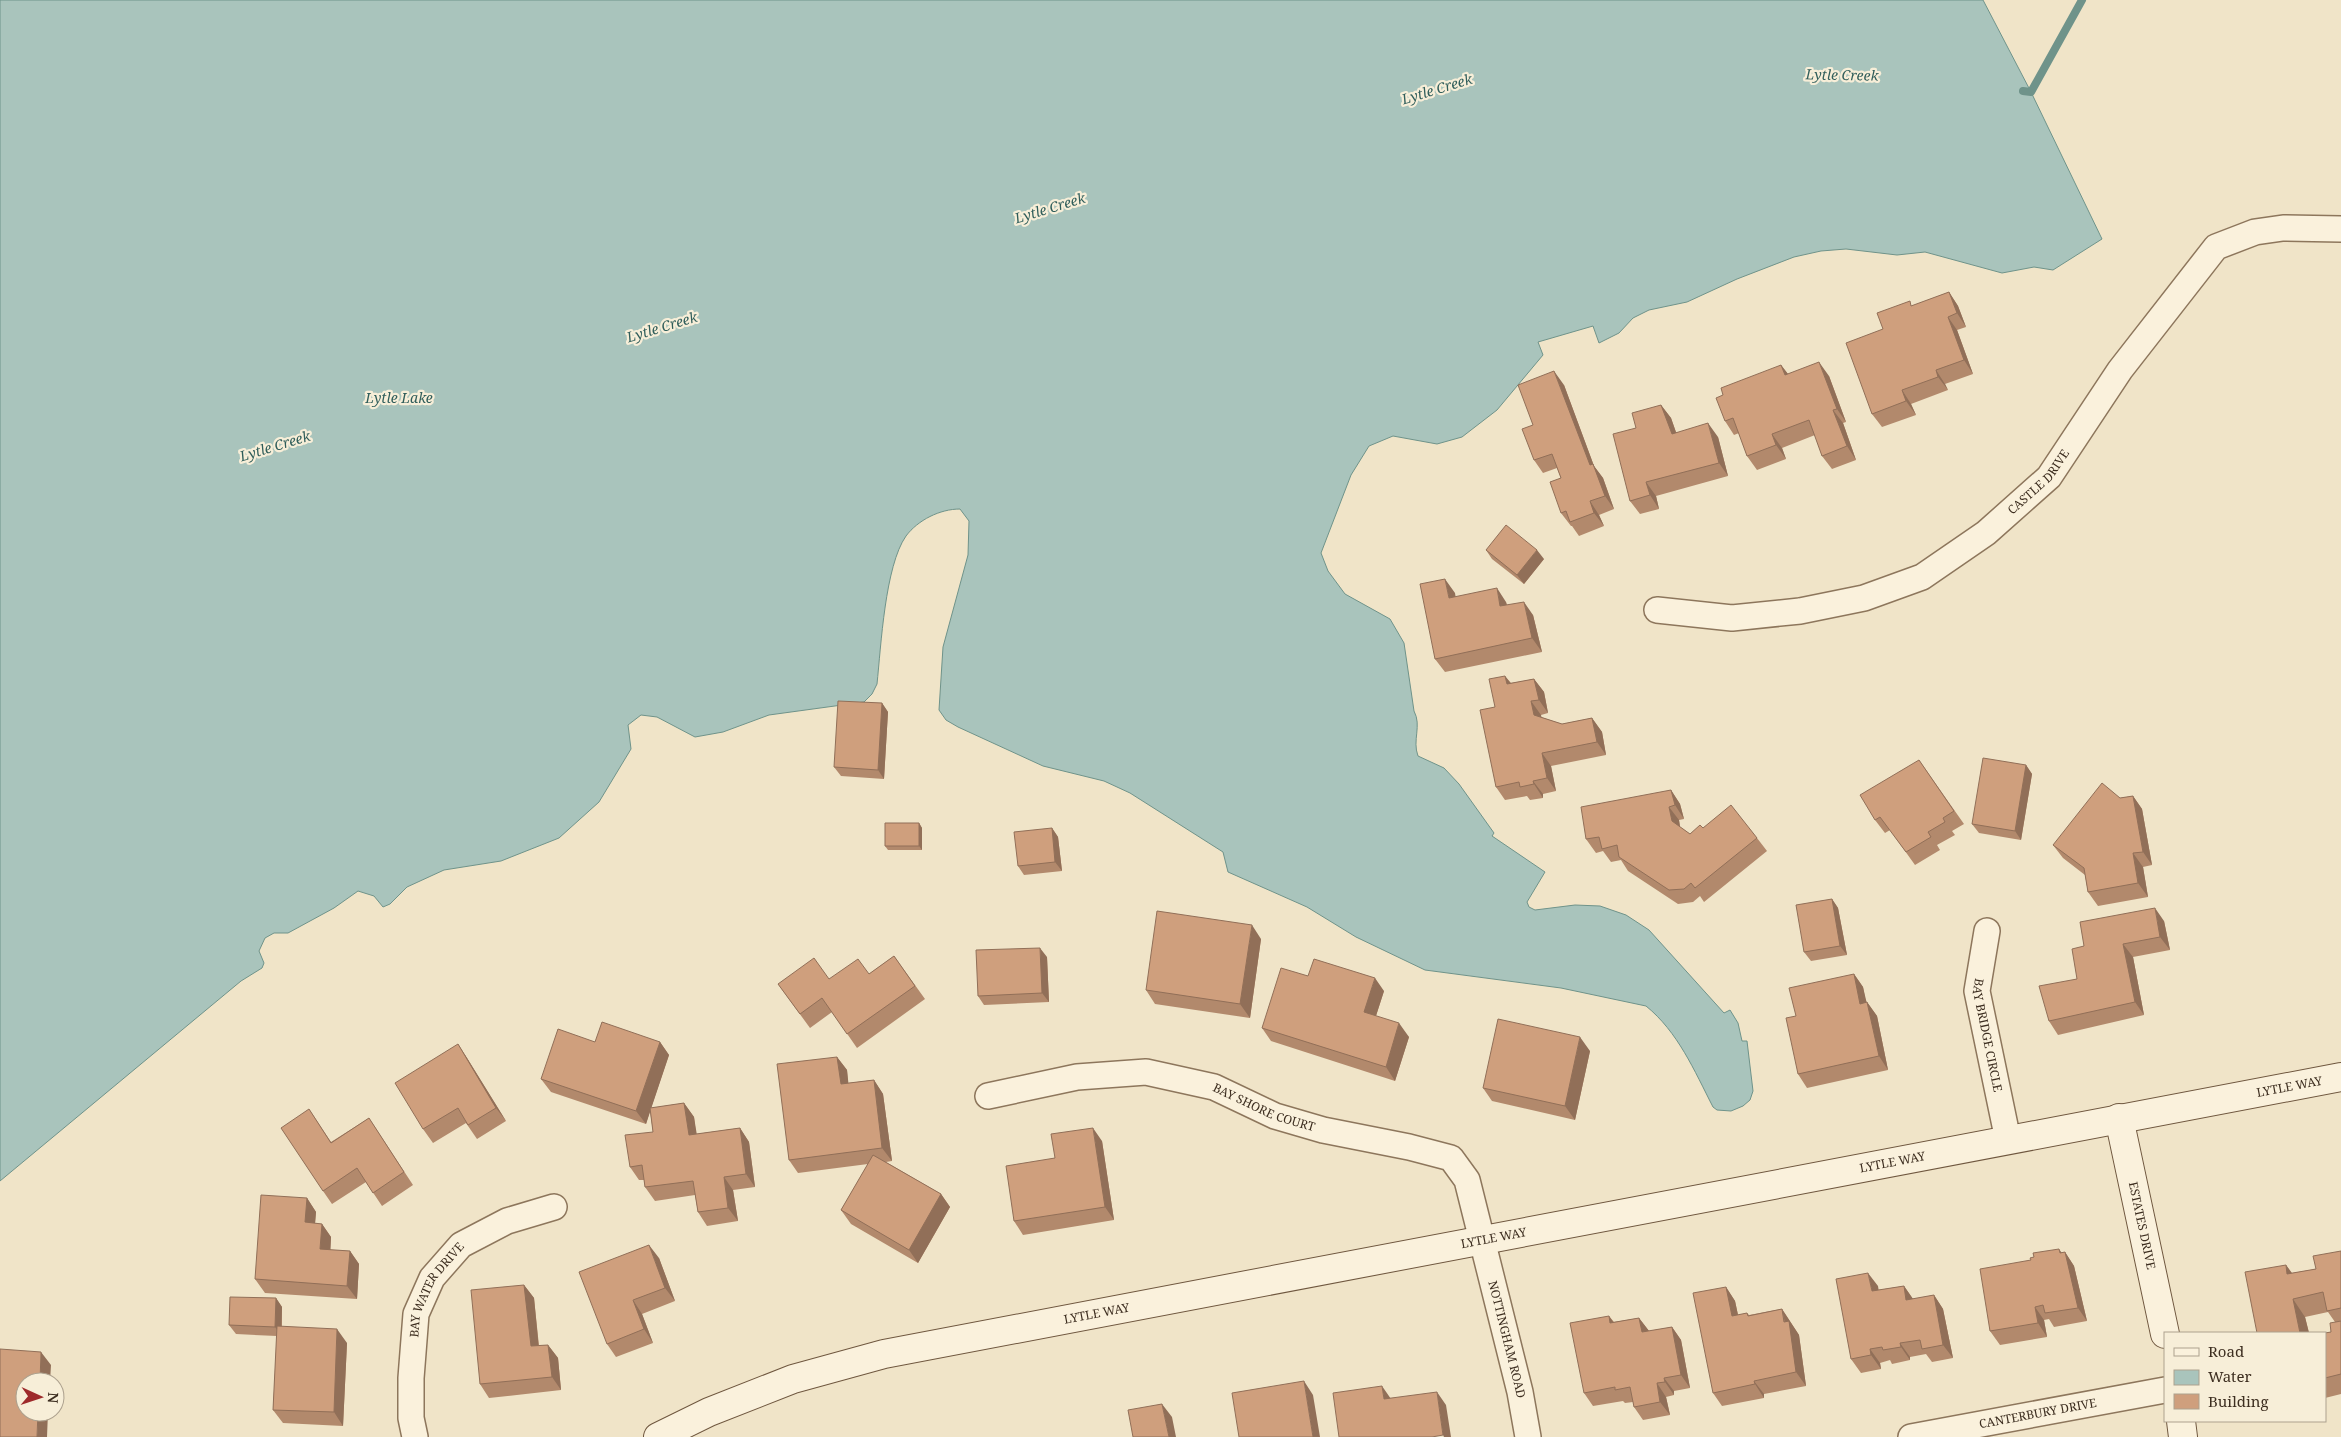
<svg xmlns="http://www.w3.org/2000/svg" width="2341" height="1437" font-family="'Noto Serif',serif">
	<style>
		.water { fill: #a9c4bc; stroke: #6f938a }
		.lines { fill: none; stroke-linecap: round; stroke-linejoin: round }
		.stream { stroke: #6f938a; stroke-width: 8 }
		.street-casing { stroke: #8d765c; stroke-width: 28 }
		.secondary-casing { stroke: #6f573f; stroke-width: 30 }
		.street { stroke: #faf1dc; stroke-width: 25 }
		.secondary { stroke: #faf1dc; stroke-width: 28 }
		.wall { fill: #b2896c }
		.shaded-wall { fill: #916f58 }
		.building { fill: #cf9f7d; stroke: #916f58 }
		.labels { text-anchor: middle; stroke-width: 4.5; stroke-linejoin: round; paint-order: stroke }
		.street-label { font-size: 12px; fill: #3d2e20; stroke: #f7eed8 }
		.water-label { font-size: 14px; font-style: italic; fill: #2f5d5a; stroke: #f7eed8 }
	</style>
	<rect width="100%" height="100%" fill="#f0e4c8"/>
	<path class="water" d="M0,0h1983l48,92 71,147 -49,31 -19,-3 -32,6 -77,-21 -28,3 -51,-6 -25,2 -27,6 -57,22 -50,23 -38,8 -16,8 -14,15 -20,10 -6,-17 -55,16 5,13 -46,55 -35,27 -25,7 -44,-8 -24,10 -18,29 -30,78 7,18 17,23 45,25 14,24 10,68c8,15 -2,29 4,45l26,12 15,16 35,49 -2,3 53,36 -18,30 2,5 6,3 40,-5 25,1 26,9 23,15 75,83 6,-3 8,13 4,18h5l6,50 -3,9 -7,6 -12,5 -14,-1 -4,-3c-19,-37 -35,-75 -67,-101l-85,-18 -136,-18 -69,-33 -49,-30 -79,-35 -5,-20 -93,-59 -26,-12 -61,-15 -85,-39 -12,-7 -7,-10 4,-63 25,-92 1,-34 -9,-12c-20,0 -42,11 -54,27 -21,30 -25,110 -29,148l-5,10 -8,8 -95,13 -46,17 -28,5 -38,-20 -16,-2 -13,10 3,24 -32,53 -40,36 -58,23 -57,9 -37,17 -17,17 -7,3 -9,-11 -16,-5 -24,17 -46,25h-14l-9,5 -6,13 5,12 -2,5 -21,13 -241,200z"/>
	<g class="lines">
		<path class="stream" d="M2023,91l8,1 51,-92"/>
		<defs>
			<g id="street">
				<path id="s1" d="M1657,610l75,8 68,-7 64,-13 58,-21 64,-44 63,-56 71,-107 96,-123 39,-15 28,-4 58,1"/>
				<path id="s2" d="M1987,931l-10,60 31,149"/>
				<path id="s3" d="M988,1096l89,-19 69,-5 68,15 61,29 48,14 86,17 42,11 16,22 53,212 8,45"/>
				<path id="s4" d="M415,1437l-4,-19v-40l5,-64 16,-36 29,-33 46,-24 47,-14"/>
				<path id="s5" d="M1911,1437l254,-47"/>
			</g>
			<g id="secondary">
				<path id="s6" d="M2119,1118l46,216"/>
				<path d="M2181,1421l2,16"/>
				<path id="s7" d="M658,1437l51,-25 84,-33 91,-25 1457,-277"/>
			</g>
		</defs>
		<use href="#street" class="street-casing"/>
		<use href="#secondary" class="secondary-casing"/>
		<use href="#street" class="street"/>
		<use href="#secondary" class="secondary"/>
	</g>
	<path class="wall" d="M1949,292l9,14 8,21 -9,3 16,44 -28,10 3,6 -37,14 5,11 -34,12 -10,-13 11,-85 30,-23z
		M1781,365l7,9 41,2 17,46 -3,1 13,37 -24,9 -10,-13 -7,-21 -33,13 4,11 -29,11 -10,-14 -8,-23 -5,2 -9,-14 -2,-26z
		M1564,385l30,81 9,12 11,31 -15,6 5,11 -25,10 -7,-10h-1l-10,-13v-35l-4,-10 -14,5 -9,-13 -1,-35z
		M1661,405l10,13 5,14 42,5 10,39 -72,20 3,13 -19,5 -10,-13 6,-73z
		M1486,550l58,9 -20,25 -32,-25z
		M1455,593v4l51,5 1,3 26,10 9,37 -97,20 -10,-13z
		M1505,676l6,7 23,-4 10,13 4,21 -7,2v2l21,7 30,-6 10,14 4,23 -55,11 5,25 -13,3v4l-13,2 -3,-4 -22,4 -9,-13 -1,-80z
		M882,703l6,9 -4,67 -43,-3 -7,-9z
		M1919,760l45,64 -12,7 3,4 -18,10 3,5 -25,15 -25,-35 -5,3 -10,-13z
		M2026,765l6,9 -11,66 -42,-7 -7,-9z
		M1671,790l9,14 4,15 -5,1 1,7 10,7 13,-6 54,10 10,13 -63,51 -4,-6 -7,6 -15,2 -50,-33 -7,-11 -10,2 -8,-11 -7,2 -10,-14z
		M2133,796l9,13 10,56 -9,2 5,30 -50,9 -10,-14 -3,-17 -22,-17 -10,-13 67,-47z
		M919,823l3,5v22h-34l-3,-4z
		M1052,828l6,9 4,34 -38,4 -6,-9z
		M1832,899l6,9 9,47 -36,6 -7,-9z
		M2164,921l6,29 -37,7 11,58 -86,20 -9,-14 28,-42 7,-33z
		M1261,939l-11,79 -95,-14 -9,-14z
		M894,956l31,43 -68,49 -25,-36 -22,16 -32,-44 51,-5 40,-5z
		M1047,957l2,45 -65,3 -6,-9z
		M1854,974l9,13 3,16 1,-1 10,14 11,54 -81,18 -9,-14 -2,-58z
		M1308,976l76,15 -8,25 33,21 -14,44 -124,-40 -9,-13z
		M595,1042h65l9,13 -18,53 33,-5 10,14 2,17 44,-6 9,14 6,45 -22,3 5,31 -31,5 -9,-14 -3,-17 -40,6 -10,-14 -1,-7h-5l-9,-13 23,-35 -3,-21 -4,13 -95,-32 -10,-13z
		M458,1044l9,14 39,63 -29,18 -11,-16 -33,20 -10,-14z
		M1590,1051l-15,69 -83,-19 -9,-13z
		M837,1057l10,13 1,13 26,-3 9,14 9,67 -6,1 55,32 9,13 -32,56 -67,-39 -10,-14 27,-46 -70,9 -9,-13z
		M309,1109l22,33 38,-24 44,67 -31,21 -16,-24 -34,22 -9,-13z
		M1102,1141l12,79 -91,15 -9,-14 41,-63z
		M307,1198l9,14 -1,11 7,1 9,13 -1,13 20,1 9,13 -2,35 -92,-6 -10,-14z
		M2341,1251v143l-16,4v-65l6,-1 4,-10 -7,-10 -23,5 4,16h-52l29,-68 6,8 24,-4z
		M2065,1252l9,14 13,55 -33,6 -5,-8 -5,1 3,17 -47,8 -10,-14 41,-71 3,-3z
		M659,1258l16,43 -33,13 11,29 -37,14 -9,-13z
		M524,1285l10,13 5,48 9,-1 10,13 3,32 -72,8 -9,-14z
		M1878,1286v4l26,-4 9,13 21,-4 9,14 10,49 -21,4 -6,-8 -16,3v3l-18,4 -2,-4 -10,3 1,6 -20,4 -10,-14z
		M1726,1287l9,14 3,14 9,-2 2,2 33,-6 17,26 7,51 -42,8v4l-42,8 -9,-13z
		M276,1298l6,9v20l65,16 -4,83 -60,-3 -10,-13 4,-74 -41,-2 -7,-9z
		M1609,1316l5,6 25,-4 10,13 23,-4 9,13 9,48 -16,3v4l-8,2 4,18 -27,5 -9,-13 -1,-5 -8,1 -2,-2 -30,5 -9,-13z"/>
	<path class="shaded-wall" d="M1949,292l9,14 8,21 -9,-14z
		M1948,317l9,13 16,44 -9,-14z
		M1819,362l10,14 17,46 -9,-13z
		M1781,365l10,13 -6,-3z
		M1936,370l9,14 3,6 -10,-13z
		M1554,371l10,14 30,81 9,12 11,31 -9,-13 -15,-31z
		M1902,390l9,14 5,11 -10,-14z
		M1661,405l10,13 10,29 -9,-13z
		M1833,410l10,13 13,37 -9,-14z
		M1708,423l10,14 10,39 -9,-13z
		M1772,434l10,14 4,11 -10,-14z
		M1646,482l10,14 3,13 -9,-14z
		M1590,501l9,14 5,11 -10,-13z
		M1537,550l7,9 -20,25 -7,-9z
		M1445,579l10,14 3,19 -9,-14z
		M1497,588l9,14 4,18 -10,-14z
		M1524,602l9,13 9,37 -10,-14z
		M1505,676l10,13 -8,-5z
		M1534,679l10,13 4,21 -9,-13z
		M1531,701l10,14 3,13 -10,-13z
		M882,703l6,9 -4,67 -6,-9z
		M1592,718l10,14 4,23 -9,-13z
		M1542,753l9,13 5,25 -9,-13z
		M2026,765l6,9 -11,66 -6,-9z
		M1533,781l10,13v4l-9,-14z
		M1671,790l9,14 4,15 -9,-14z
		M2133,796l9,13 10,56 -9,-13z
		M1669,807l10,13 2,14 -9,-13z
		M919,823l3,5v22l-3,-4z
		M1052,828l6,9 4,34 -7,-9z
		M2133,853l10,14 5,30 -10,-14z
		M1832,899l6,9 9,47 -7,-9z
		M2155,908l9,13 6,29 -10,-13z
		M1252,925l9,14 -11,79 -10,-14z
		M2123,944l10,13 11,58 -9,-13z
		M1040,948l7,9 2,45 -7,-9z
		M1854,974l9,13 7,30 -10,-13z
		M1375,978l9,13 -11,34 -9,-13z
		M1867,1002l10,14 11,54 -9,-14z
		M1399,1023l10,14 -14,44 -9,-14z
		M1580,1037l10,14 -15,69 -10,-14z
		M660,1042l9,13 -23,69 -10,-13z
		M458,1044l9,14 39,63 -10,-13z
		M837,1057l10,13 3,28 -9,-14z
		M874,1080l9,14 9,67 -10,-13z
		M684,1103l10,14 5,31 -10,-13z
		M740,1128l9,14 6,45 -9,-13z
		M1093,1128l9,13 12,79 -9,-13z
		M724,1177l9,13 5,31 -10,-13z
		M941,1194l9,13 -32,56 -9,-13z
		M307,1198l9,14 -2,24 -9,-14z
		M322,1224l9,13 -1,25 -10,-13z
		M649,1245l10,13 16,43 -10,-13z
		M2059,1249l7,10 -1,-7 9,14 13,55 -9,-13 -18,-55z
		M350,1251l9,13 -2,35 -10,-13z
		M2286,1265l12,17 -11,-8z
		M1868,1273l10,13 3,19 -9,-14z
		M524,1285l10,13 6,62 -9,-14z
		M1904,1286l9,13 -7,1z
		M1726,1287l9,14 6,28 -9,-13z
		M1934,1295l9,14 10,49 -10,-13z
		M276,1298l6,9 -1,29 -6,-9z
		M2293,1299l12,18 4,16h-9z
		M633,1300l9,14 11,29 -9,-14z
		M2035,1307l9,13 3,17 -9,-14z
		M1782,1309l17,26 7,51 -10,-14z
		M1609,1316l9,13 -8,-6z
		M1639,1318l10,13 -7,1z
		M1672,1327l9,13 9,48 -9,-13z
		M337,1329l10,14 -4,83 -9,-14z
		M1900,1343l10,14v3l-9,-13z
		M548,1345l10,13 3,32 -9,-13z
		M1870,1349l10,14 1,6 -10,-14z
		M41,1352l10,13 -1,17h-10z
		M1664,1378l10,13v4l-9,-13z
		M1304,1381l9,14 7,42h-7z
		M1754,1381l10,13v4l-9,-14z
		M1657,1383l9,14 4,18 -10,-13z
		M1382,1386l9,13h-7z
		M1437,1392l9,13 5,32h-7l-1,-2z
		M1162,1404l10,13 4,20h-7z
		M38,1412h10l-1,25h-10z"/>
	<path class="building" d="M1949,292l8,21 -9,4 16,43 -28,10 2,7 -36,13 4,11 -34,13 -26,-71 37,-14 -6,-16 33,-12 1,5z
		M1819,362l18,47 -4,1 14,36 -25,10 -13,-36 -37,14 4,11 -29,11 -14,-38 -8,3 -9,-23 7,-3 -2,-7 60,-23 4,10z
		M1554,371l36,94 3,-1 12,32 -15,5 4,12 -24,9 -4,-11 -5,2 -11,-31 11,-4 -9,-24 -18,6 -12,-31 11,-4 -15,-40z
		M1661,405l11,29 36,-11 11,40 -73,19 4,13 -20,6 -17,-67 23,-6 -4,-15z
		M1506,525l31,25 -20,25 -31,-25z
		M1445,579l4,19 48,-10 3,18 24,-4 8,36 -97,21 -15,-75z
		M1505,676l2,8 27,-5 5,21 -8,1 3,14 28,9 30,-6 5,24 -55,11 5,25 -14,3 1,3 -14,3 -1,-5 -23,5 -16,-77 15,-3 -6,-28z
		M838,701l44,2 -4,67 -44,-3z
		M1983,758l43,7 -11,66 -43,-7z
		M1919,760l35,51 -11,7 2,4 -17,10 3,5 -25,15 -26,-35 -5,3 -15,-25z
		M2102,783l18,15 13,-2 10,56 -10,1 5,30 -50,9 -4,-24 -31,-23z
		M1671,790l4,15 -6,2 3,14 18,13 10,-9 3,3 28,-23 26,33 -62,50 -4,-5 -7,6 -15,1 -50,-33 -2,-12 -15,4 -3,-12 -13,2 -5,-32z
		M885,823h34v23h-34z
		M1052,828l3,34 -37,4 -4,-34z
		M1832,899l8,47 -36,6 -8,-47z
		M2155,908l5,29 -37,7 12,58 -86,19 -10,-35 38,-7 -5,-30 12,-3 -4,-24z
		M1157,911l95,14 -12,79 -94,-14z
		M1040,948l2,45 -64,3 -2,-46z
		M894,956l21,30 -68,48 -25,-36 -22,16 -22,-30 36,-26 15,21 29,-20 11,15z
		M1314,959l61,19 -11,34 35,11 -13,44 -124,-39 19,-60 27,8z
		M1854,974l6,30 7,-2 12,54 -81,18 -12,-56 10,-2 -7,-28z
		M1498,1019l82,18 -15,69 -82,-18z
		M602,1022l58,20 -24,69 -95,-32 17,-50 37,13z
		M458,1044l38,64 -28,17 -10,-17 -35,21 -28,-46z
		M837,1057l4,27 33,-4 8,68 -93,12 -12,-96z
		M684,1103l5,32 51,-7 6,46 -22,3 4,31 -30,4 -5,-31 -48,6 -3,-22 -12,2 -5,-32 28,-3 -3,-24z
		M309,1109l22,34 38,-25 35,54 -31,21 -16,-25 -34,23 -42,-63z
		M1093,1128l12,79 -91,14 -8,-55 49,-8 -4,-24z
		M873,1155l68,39 -32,56 -68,-40z
		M261,1195l46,3 -2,24 17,2 -2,25 30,2 -3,35 -92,-7z
		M649,1245l16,43 -32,12 11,29 -37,15 -28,-72z
		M2059,1249l1,4 5,-1 13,56 -33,5 -2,-8 -8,2 3,16 -48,8 -10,-62 51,-9 -1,-2 4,-1 -1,-4z
		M2341,1251v57l-14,3 -4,-19 -30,7 7,34h-43l-12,-61 41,-7 1,9 29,-5 -3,-13z
		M1868,1273l4,18 32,-5 2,14 28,-5 9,50 -21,4 -2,-9 -20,3 1,4 -18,3 -1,-3 -12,2 1,6 -20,4 -15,-80z
		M524,1285l7,61 17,-1 4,32 -72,7 -9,-94z
		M1726,1287l6,29 15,-3 1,3 34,-7 2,13 5,-1 7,51 -42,9 1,3 -42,9 -20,-100z
		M230,1297l46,1 -1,29 -46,-2z
		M1609,1316l1,7 29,-5 3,14 30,-5 9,48 -17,3 1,4 -8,1 3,19 -26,5 -4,-20 -15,3v-3l-31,6 -14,-70z
		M2341,1321v53l-16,4v-45l6,-1 -1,-9z
		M277,1326l60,3 -3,83 -61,-2z
		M0,1349l41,3 -1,30h-15v30h13l-1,25h-37z
		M1304,1381l9,56h-74l-7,-44z
		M1382,1386l2,13 53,-7 6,43 -11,2h-93l-6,-44z
		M1162,1404l7,33h-36l-5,-27z"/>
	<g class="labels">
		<g class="street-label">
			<text dy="4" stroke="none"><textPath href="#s1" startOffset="422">CASTLE DRIVE</textPath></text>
			<text dy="4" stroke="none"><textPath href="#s2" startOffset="106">BAY BRIDGE CIRCLE</textPath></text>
			<text dy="4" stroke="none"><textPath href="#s7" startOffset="1672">LYTLE WAY</textPath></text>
			<text dy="4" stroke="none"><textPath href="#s3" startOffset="284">BAY SHORE COURT</textPath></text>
			<text dy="4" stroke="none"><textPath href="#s7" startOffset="1268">LYTLE WAY</textPath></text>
			<text dy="4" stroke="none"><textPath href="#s6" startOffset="110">ESTATES DRIVE</textPath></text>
			<text dy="4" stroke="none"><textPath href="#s7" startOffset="862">LYTLE WAY</textPath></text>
			<text dy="4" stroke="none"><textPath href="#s4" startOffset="154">BAY WATER DRIVE</textPath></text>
			<text dy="4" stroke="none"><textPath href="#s7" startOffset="458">LYTLE WAY</textPath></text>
			<text dy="4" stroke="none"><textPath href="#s3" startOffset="670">NOTTINGHAM ROAD</textPath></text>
			<text dy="4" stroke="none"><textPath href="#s5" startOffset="129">CANTERBURY DRIVE</textPath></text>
		</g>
		<g class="water-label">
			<text transform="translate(1842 75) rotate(1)" y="5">Lytle Creek</text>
			<text transform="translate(1437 89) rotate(-17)" y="5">Lytle Creek</text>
			<text transform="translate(1050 208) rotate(-17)" y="5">Lytle Creek</text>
			<text transform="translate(662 327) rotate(-17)" y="5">Lytle Creek</text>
			<text x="399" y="403">Lytle Lake</text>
			<text transform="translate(275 446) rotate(-17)" y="5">Lytle Creek</text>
		</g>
	</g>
	<rect x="2164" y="1332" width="162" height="90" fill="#f7eed8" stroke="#ada18e"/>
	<rect x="2174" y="1348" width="25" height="8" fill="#faf1dc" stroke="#ada18e"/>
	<text x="2208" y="1357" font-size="15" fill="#3d2e20">Road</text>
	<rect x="2174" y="1370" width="25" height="15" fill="#a9c4bc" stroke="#ada18e"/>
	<text x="2208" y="1382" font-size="15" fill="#3d2e20">Water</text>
	<rect x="2174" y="1394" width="25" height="15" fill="#cf9f7d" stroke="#ada18e"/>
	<text x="2208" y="1407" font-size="15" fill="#3d2e20">Building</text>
	<g transform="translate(40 1397) rotate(93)"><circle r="24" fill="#f7eed8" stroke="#ada18e"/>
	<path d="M0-4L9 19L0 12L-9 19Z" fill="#9e2a2b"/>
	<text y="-8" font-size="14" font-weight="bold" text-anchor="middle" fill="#3d2e20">N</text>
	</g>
</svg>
